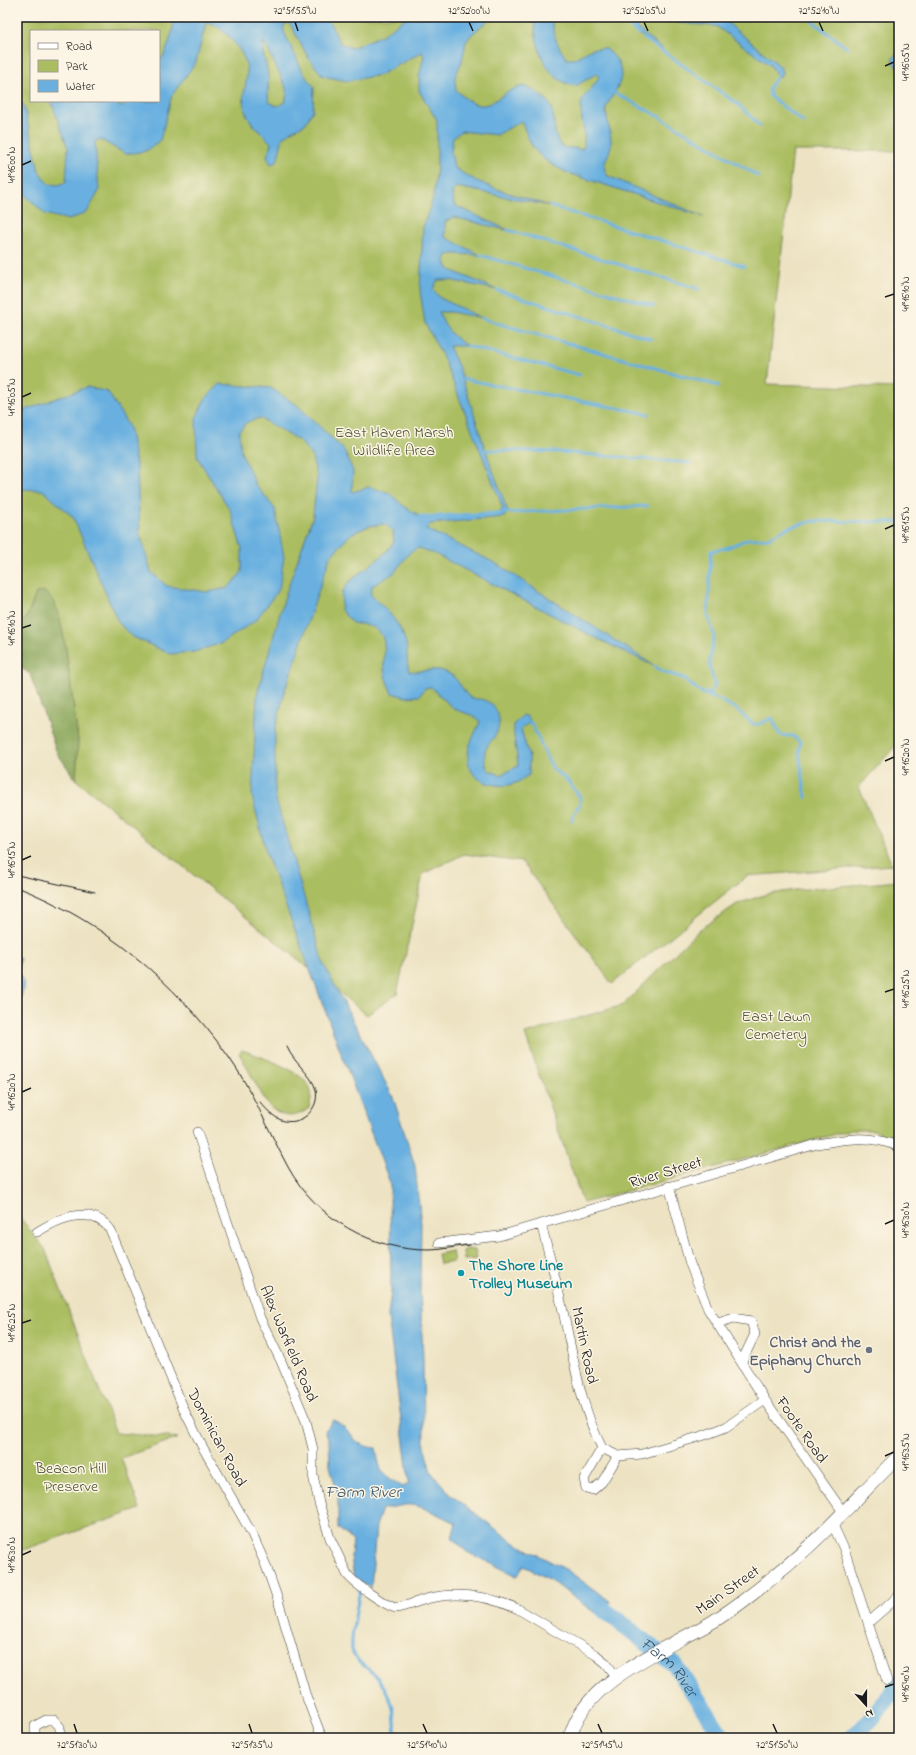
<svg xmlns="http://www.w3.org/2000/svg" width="916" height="1755" font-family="'Indie Flower',sans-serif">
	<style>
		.green { fill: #aabd61; stroke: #636c3e; fill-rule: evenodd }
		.forest { fill: #87a457; stroke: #52603a }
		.water { fill: #69b0e0; stroke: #42667e; fill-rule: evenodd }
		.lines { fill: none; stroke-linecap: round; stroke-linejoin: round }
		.stream { stroke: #69b0e0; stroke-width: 3 }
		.river { stroke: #69b0e0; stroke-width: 17 }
		.street-casing { stroke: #3b3a35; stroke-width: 10 }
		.secondary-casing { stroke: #3b3a35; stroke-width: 14 }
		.street { stroke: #fff; stroke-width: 9 }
		.secondary { stroke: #fff; stroke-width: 13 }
		.tram { stroke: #1c1c1c; stroke-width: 1 }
		.ticks { fill: none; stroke: #1c1c1c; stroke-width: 1.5 }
		.culture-dot { fill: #0f9aa8; stroke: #fcf5e5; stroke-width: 1.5 }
		.worship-dot { fill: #6b7280; stroke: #fcf5e5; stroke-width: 1.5 }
		.labels { text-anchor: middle; stroke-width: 3; stroke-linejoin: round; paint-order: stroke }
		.park-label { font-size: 16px; fill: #4e5434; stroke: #fcf5e5 }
		.street-label { font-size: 16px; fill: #1c1c1c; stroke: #fcf5e5 }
		.culture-label { font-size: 16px; font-weight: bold; fill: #0d838f; stroke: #fcf5e5; text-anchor: start }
		.worship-label { font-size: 16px; font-weight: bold; fill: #5b616d; stroke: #fcf5e5; text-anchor: end }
		.water-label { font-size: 17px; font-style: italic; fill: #3b576a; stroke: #fcf5e5 }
		.neatline { fill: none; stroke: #1c1c1c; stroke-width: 1.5 }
		.ticks-label { font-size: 10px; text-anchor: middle; fill: #1c1c1c }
	</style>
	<rect width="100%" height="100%" fill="#fcf5e5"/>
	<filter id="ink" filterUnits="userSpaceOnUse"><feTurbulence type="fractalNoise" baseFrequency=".025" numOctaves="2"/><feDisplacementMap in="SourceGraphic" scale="8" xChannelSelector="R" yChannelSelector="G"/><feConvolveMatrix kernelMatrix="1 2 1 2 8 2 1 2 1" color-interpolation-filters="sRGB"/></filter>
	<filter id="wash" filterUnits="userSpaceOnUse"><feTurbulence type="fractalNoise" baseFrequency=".012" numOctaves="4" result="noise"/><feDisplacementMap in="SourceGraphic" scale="16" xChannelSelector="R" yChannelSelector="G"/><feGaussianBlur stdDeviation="0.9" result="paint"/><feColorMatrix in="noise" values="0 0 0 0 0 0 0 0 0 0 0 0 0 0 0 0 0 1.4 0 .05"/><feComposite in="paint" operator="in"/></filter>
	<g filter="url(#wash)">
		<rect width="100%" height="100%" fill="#ede3c3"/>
		<path class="green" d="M17,17h882v134h-106l-26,233 132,4v256l-4,46 4,52 -40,45 33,78 -145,11 -135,108 -90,-122 -58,-8 -41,20 -26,120 -30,21 -291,-235 2,-40 -12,-91 -30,-56c-4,9 -8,30 -19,33zM31,31h128v70h-128z
			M899,881v262l-25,-13h-23l-268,73 -58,-169 98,-29 76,-75 38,-26 27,-9 31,-5z
			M242,1050c19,7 65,21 69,42 1,5 -1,11 -2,16 -15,12 -29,10 -42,-4l-28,-51z
			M17,1090l6,14 -6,28z
			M17,1214l28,35 71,184 62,5 -57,20 19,51 -123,43z
			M467,1249l8,1 2,9 -13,1 -1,-10z
			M452,1251l2,11 -14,2 -2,-10z"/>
		<path class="forest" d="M44,591l9,10 6,12 7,36 12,91 -2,40 -19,-27 -27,-79 -13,-9v-39c11,-3 15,-24 19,-33z"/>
		<path class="water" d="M175,17h152l13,26 12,5 30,-13 25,-18h61l4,3 9,-3h11l-21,18 -5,7 -4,19 -7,16 1,13c6,6 15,14 23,15 19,3 34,-30 56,-14 4,3 11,8 14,12 8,14 2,32 13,44l21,2c4,-13 -3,-30 -2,-44 2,-13 13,-15 18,-29l-3,-2 -20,12c-32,-5 -41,-41 -42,-69h18c0,16 5,29 15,42h6l19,-10 13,-1c18,14 21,28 8,47 -2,5 -6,8 -7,14 -1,6 6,24 5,36 -1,11 -12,20 -3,31l96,41 -136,-44c-15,-7 -28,-14 -37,-29 -4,-7 -6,-15 -10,-23l-24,14 -36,-4 -8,7 -2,13 3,16c25,20 66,29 96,39l-93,-19 -5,5 2,13 56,26 -57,-14 -8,5v15l35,18 -25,-1 -8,1 -2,6 3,8 49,21 -48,-10h-11l-5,9 7,9 42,20 -31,-6h-12c5,16 14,25 28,34h-18l10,22 29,89 20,55 -4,5 -74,7 -4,5 69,34 161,104 -64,-31 -157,-82 -16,-6 -9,4 -16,21 -22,13 -1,9c14,13 30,28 35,48 2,10 0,18 3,28 13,2 27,-5 39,2 9,4 14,16 20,23 5,4 13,2 18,5 8,3 14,14 13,22 -1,22 -23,19 -11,47l12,5 18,-9c-1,-14 -5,-27 -4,-42l9,-9 5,2 4,7h-5l-6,5 8,28v18c-4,2 -9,6 -13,8 -19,7 -47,-1 -48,-24 -1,-14 8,-26 12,-38l-6,-5 -20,-7 -23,-22 -6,1 -6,8 -14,1 -13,-4c-4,-8 -7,-15 -8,-24 -1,-15 6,-36 -14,-43 -5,-2 -12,-2 -18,-3l-11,-13 1,-17 6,-10 37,-30 9,-11 -1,-11 -8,-7 -16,2 -18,8 -21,23 -45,133 -10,41v65l48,167 70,134 22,69 6,58 -1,66 3,68 1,88 7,26 20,23 62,47 54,28 44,32 -16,11 -46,-34 -25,-13 -7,10 -50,-24 -15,-14 4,-15c-15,-6 -36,-20 -51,-18 -8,1 -15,3 -23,4l-6,17 -5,62 -17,-9 -3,-23 2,-15 -15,-13v-33l-8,-29 -1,-25 -4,-10 8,-11c21,9 17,26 43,28 4,26 6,25 27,39l6,-4 -21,-167 3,-24 -1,-109 -123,-327 -15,-60 5,-102 28,-98 28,-80 4,-38 -5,-21 -11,-15 -41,-24 -13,4 -8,9 2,21 15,33 19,24 9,48 -5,32 -23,31 -34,23 -28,9 -24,2 -39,-18 -13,-14 -45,-105 -31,-27 -25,-1v-76l70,-26 21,5 21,35 8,42 3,64 11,39 16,14 40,6 21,-4 14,-16v-23l-12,-39 -33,-53 -1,-39 9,-19 15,-15 51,4 26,17 47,45 9,21 -1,21 17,-5 21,6 11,11 20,13 79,-5 3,-4 -60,-151 -18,-34 -5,-32 3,-64 10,-29 4,-31v-47l-18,-29v-15l5,-20 -2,-4 -42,23 -33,6 -24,-5 -14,-17 -19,-35 -4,-1 -3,5 2,6 19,40 10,13 -1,23 -8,14 -15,8 -7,5 -6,25 -6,2 -4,-7 4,-14c-10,-11 -25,-22 -27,-37 -2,-10 2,-21 3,-31 1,-16 -9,-29 -20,-40 -7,-6 -11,-12 -21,-12l-10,39 -24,33 -12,45 -14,11 -20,3 -27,-15 -4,3 4,49 -12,21 -18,8 -24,-6 -22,-21 -6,-13v-83l7,9 15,65 9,13 10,1 8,-3 2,-34 -17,-47h67l1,5h5l4,-5h31v-39c10,-12 13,-30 16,-45zM264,42l21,43 2,9 -2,9 -8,3 -8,-4c-2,-9 0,-16 -1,-25 0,-12 -8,-24 -4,-35z
			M618,17h9l20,20 16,12 -23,-14z
			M655,17h69l6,8 50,41 2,7 -3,5 -8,-12 -55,-40 -37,-3 -20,-4z
			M899,50v20l-7,-10z
			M17,957l3,2 -3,11 8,14 -8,27z"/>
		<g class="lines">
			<path class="stream" d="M618,17l21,17
				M807,17l40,31
				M895,17l4,5
				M644,38l95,67 21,21
				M778,72l1,2 -10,14 1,8 33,26
				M615,93l45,24 98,59
				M550,206l194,60
				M508,230l191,59
				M480,255l174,51
				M497,290l154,49
				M482,318l18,6 219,62
				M467,346l113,29
				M463,379l186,35
				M485,450l74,2 131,11
				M418,517l230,-11
				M654,666l10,6 19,6 17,14 20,8 16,9 17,15h6l13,-6 8,17 13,1 7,6 -1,11 7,45
				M708,695l7,-10 -6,-20 5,-29 -6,-21 3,-64 15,-3 22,-9 21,-1 18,-10 26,-7 86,1
				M529,722l3,2 16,36 6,10 12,9 14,18v8l-4,5 -4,10
				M360,1589c-2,14 -10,49 -8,61 3,11 16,18 23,25 16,18 22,39 20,63"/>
			<g class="river">
				<path id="s1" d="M603,1609l72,56 48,73"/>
				<path d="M852,1738l22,-22 25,-32"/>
			</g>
		</g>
	</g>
	<g filter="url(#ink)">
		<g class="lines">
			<defs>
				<path id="street" d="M197,1132l63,186 21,43 25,60 7,28v26l6,28 11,35 17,36c6,9 39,32 49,34 13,-2 26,-9 39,-11 28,-5 58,1 83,12l78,46 10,8 10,13
					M669,1186l21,78 18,45 57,91 78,112
					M541,1224c9,33 18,67 25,101 9,42 16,84 36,123
					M37,1232c22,-14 53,-28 73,-3l75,183 17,34 49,86 14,31 13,37 27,93 17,45
					M439,1243l60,-7 318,-92c28,-5 55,-10 82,3
					M718,1323l16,-5 17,3 4,13 -13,27
					M618,1456l-16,26 -9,8 -7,-2 -2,-9 18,-31 16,8 24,-2 63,-19 21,-8 39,-27
					M832,1523l12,26 43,132
					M869,1622l30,-26
					M35,1738v-12l11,-6h8l6,7v11"/>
				<path id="secondary" d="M570,1738c13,-58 97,-89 144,-117 22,-14 43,-30 63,-47 44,-35 82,-79 122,-118"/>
			</defs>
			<use href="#street" class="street-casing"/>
			<use href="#secondary" class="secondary-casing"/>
			<use href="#street" class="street"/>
			<use href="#secondary" class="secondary"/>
			<path class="tram" d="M17,875l78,17
				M17,887c85,33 158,95 211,169 25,35 40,74 60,111 28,51 84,84 142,83 13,0 27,-4 40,-5
				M260,1102c6,7 12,14 21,18 19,7 39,-10 35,-30 -4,-16 -22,-26 -29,-43"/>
		</g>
	</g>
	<path class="ticks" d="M295,22l3,9M469,22l4,9M644,22l4,9M819,22l4,9M885,66l9,-4M22,165l9,-4M885,297l9,-3M22,397l9,-4M885,529l9,-4M22,628l9,-3M885,761l9,-4M22,860l9,-4M885,992l9,-3M22,1092l9,-4M885,1224l9,-4M22,1323l9,-3M885,1456l9,-4M22,1555l9,-4M885,1687l9,-3M74,1724l3,9M249,1724l3,9M423,1724l4,9M598,1724l4,9M773,1724l4,9"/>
	<circle class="culture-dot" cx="461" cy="1273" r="4"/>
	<circle class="worship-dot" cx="869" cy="1350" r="4"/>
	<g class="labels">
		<g class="park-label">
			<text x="394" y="437">East Haven Marsh<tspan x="394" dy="18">Wildlife Area</tspan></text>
			<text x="776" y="1021">East Lawn<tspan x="776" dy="18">Cemetery</tspan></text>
			<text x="71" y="1473">Beacon Hill<tspan x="71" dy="18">Preserve</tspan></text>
		</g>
		<g class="street-label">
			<text transform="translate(665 1171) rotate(-17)" y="6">River Street</text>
			<text transform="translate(290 1343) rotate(67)" y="6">Alex Warfield Road</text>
			<text transform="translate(586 1345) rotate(78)" y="6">Martin Road</text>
			<text transform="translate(803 1429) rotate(55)" y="6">Foote Road</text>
			<text transform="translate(218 1437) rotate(62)" y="6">Dominican Road</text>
			<text transform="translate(727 1589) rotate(-35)" y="6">Main Street</text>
		</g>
		<g class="culture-label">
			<text x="469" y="1270">The Shore Line<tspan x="469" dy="18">Trolley Museum</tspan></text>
		</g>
		<g class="worship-label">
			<text x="861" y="1347">Christ and the<tspan x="861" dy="18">Epiphany Church</tspan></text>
		</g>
		<g class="water-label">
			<text x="363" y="1497">Farm River</text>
			<text dy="6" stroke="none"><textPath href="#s1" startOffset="89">Farm River</textPath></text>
		</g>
	</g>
	<rect width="916" height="1755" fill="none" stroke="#fcf5e5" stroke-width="44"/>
	<rect x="30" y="30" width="130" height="72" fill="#fcf5e5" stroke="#a29e95"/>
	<rect x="38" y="43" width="20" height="6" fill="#ffffff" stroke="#a29e95"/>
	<text x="66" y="50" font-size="12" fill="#1c1c1c">Road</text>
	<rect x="38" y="60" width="20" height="12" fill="#aabd61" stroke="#a29e95"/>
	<text x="66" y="70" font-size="12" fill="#1c1c1c">Park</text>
	<rect x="38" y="80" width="20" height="12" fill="#69b0e0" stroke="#a29e95"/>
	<text x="66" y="90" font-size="12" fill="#1c1c1c">Water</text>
	<g transform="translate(866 1705) rotate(159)" stroke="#fcf5e5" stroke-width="3" paint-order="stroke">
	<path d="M0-3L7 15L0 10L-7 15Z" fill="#1c1c1c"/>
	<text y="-6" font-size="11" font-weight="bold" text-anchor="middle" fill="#1c1c1c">N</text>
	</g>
	<rect x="22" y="22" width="872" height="1711" class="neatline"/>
	<g class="ticks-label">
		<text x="295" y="14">72°51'55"W</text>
		<text x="469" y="14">72°52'00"W</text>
		<text x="644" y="14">72°52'05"W</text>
		<text x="819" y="14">72°52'10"W</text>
		<text transform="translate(905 62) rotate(-90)" y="4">41°16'05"N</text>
		<text transform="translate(11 165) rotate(-90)" y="4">41°16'00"N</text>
		<text transform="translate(905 294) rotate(-90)" y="4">41°16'10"N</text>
		<text transform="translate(11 397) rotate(-90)" y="4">41°16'05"N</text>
		<text transform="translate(905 525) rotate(-90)" y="4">41°16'15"N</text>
		<text transform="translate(11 628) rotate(-90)" y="4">41°16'10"N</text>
		<text transform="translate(905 757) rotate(-90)" y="4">41°16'20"N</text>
		<text transform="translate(11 860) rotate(-90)" y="4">41°16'15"N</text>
		<text transform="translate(905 989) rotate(-90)" y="4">41°16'25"N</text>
		<text transform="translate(11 1092) rotate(-90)" y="4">41°16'20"N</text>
		<text transform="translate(905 1220) rotate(-90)" y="4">41°16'30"N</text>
		<text transform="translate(11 1323) rotate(-90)" y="4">41°16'25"N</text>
		<text transform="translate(905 1452) rotate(-90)" y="4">41°16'35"N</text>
		<text transform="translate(11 1555) rotate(-90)" y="4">41°16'30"N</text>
		<text transform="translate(905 1684) rotate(-90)" y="4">41°16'40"N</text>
		<text x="77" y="1748">72°51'30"W</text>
		<text x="252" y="1748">72°51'35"W</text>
		<text x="427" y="1748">72°51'40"W</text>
		<text x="602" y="1748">72°51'45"W</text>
		<text x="777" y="1748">72°51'50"W</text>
	</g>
</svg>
